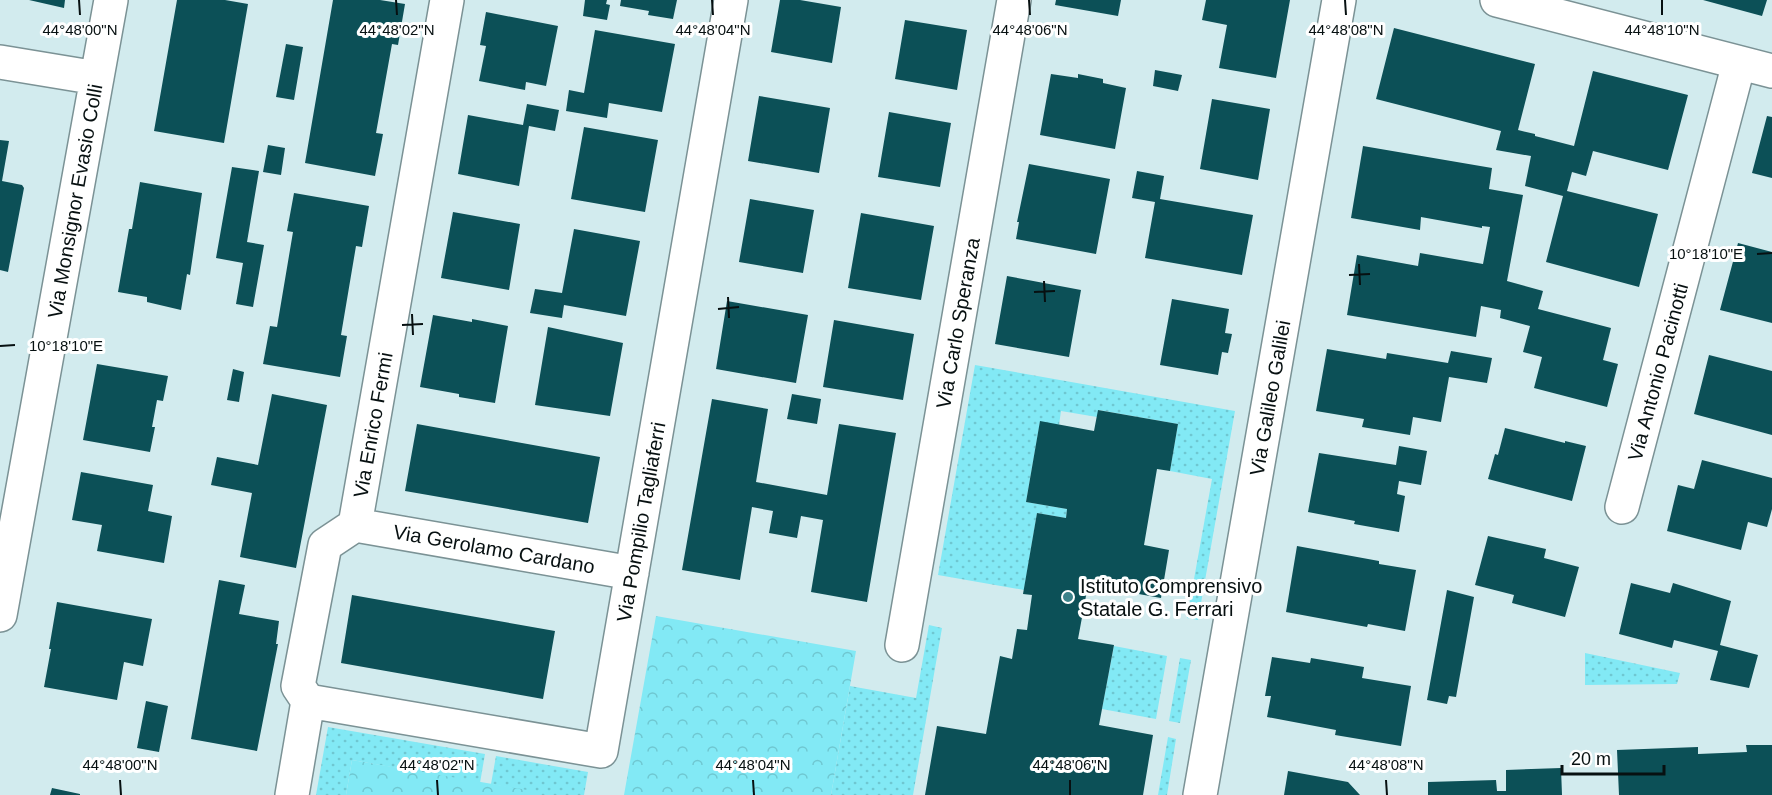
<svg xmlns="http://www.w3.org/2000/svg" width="1772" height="795" font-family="Helvetica,sans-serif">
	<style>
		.grass { fill: url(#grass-dots) }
		.park { fill: url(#park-crowns) }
		.building { fill: #0c5057 }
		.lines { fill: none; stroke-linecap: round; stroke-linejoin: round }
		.minor-casing { stroke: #7b9295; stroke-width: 36 }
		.minor { stroke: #fff; stroke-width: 33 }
		.ticks { fill: none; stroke: #071011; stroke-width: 2 }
		.poi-dot { fill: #3b828a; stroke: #fff; stroke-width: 2 }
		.labels { text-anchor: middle; stroke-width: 6; stroke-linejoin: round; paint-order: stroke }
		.street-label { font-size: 20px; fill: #071011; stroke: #fff }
		.poi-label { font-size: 20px; fill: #071011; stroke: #fff; text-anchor: start }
		.ticks-label { font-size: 15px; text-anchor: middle; fill: #071011; stroke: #fff; stroke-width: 6; stroke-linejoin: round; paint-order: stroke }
	</style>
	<defs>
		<pattern id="grass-dots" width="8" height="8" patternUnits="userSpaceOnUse" patternTransform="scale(1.5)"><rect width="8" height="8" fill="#82e9f5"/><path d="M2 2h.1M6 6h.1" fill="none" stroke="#6fc7d1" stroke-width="1.8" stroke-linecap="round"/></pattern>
		<pattern id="park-crowns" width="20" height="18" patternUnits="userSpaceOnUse" patternTransform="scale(1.5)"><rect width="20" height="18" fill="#82e9f5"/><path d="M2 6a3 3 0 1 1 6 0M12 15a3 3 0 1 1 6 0" fill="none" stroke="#6fc7d1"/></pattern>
	</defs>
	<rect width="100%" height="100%" fill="#d2ebee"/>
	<path class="grass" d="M975,365l260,46 -37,209 -11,-2 25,-139 -42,-8 8,-47 -79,-14 -2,7 -36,-6 -2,14 -19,-3 -14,80 41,7 -1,9 -29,-5 -13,77 -86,-15z
		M929,625l13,3 -29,167h-82l19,-109 66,12z
		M1114,646l53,10 -11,63 -54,-10z
		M1585,653l95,20 -3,11 -92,1z
		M1180,658l11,2 -11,63 -11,-2z
		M328,727l157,27 -5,29 -128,-23 -6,35h-30z
		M1168,737l8,2 -9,56h-9z
		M496,756l92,16 -4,23h-46v-2l-47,-9z"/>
	<path class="park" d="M656,616l200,35 -25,144h-207z
		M352,760l187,32 -1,3h-192z"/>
	<path class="building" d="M29,0h36l-1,8z
		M177,0h48l23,4 -24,139 -70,-12z
		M333,0h47l25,4 -7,41 -6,-1 -16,89 7,1 -8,42 -70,-13z
		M585,0h22l-1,4 4,1 -3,15 -24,-4z
		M621,0h56l-4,19 -25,-4 1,-4 -29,-5z
		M780,0h20l41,7 -9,56 -61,-11z
		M1056,0h65l-3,16 -63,-11z
		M1206,0h84l-14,78 -57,-10 8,-43 -25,-5z
		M1703,0h64l-5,16z
		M486,12l72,14 -12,60 -20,-4 -1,8 -46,-9 7,-35 -6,-1z
		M905,20l62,10 -10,60 -62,-11z
		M1394,28l141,36 -17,66 17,4v2l39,10 19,-75 95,24 -20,75 -75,-19 -7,25 -14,-4 -5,19 91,23 -19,73 -93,-25 17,-66 -38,-10 6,-30 -35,-6 5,-19 -125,-32z
		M595,30l80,14 -13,68 -53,-9 -2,15 -41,-7 3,-21 15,3z
		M286,44l17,3 -9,53 -18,-3z
		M1155,70l27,5 -4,16 -25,-5z
		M1051,74l27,4v-4l25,5v4l23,5 -11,61 -75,-14z
		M759,96l71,12 -11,65 -71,-12z
		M1212,99l58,10 -12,71 -58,-11z
		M527,104l32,6 -4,21 -26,-5 -10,60 -61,-12 10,-59 55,10z
		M889,112l62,11 -11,64 -62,-10z
		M1767,116l5,1v61l-20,-5z
		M584,127l74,13 -13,72 -74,-13z
		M0,140l9,1 -7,40 20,4 2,3 -16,84 -8,-2z
		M268,145l17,3 -4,27 -18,-3z
		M1363,146l129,22 -3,21 34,6 -16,86 36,10 -5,18 73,19 -8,32 15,4 -11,43 -73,-19 8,-31 -19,-5 7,-26 -30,-8 1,-8 -20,-4 -5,31 -129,-22 10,-60 61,11 2,-13 63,11 7,-37 -8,-1v2l-61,-11 -1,13 -69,-12z
		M1029,164l81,15 -14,75 -80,-15 3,-17h-2z
		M232,167l27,4 -12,71 17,3 -11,62 -17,-3 7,-41 -27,-5z
		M1137,171l27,5 -4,23 93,16 -11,60 -97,-17 10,-56 -23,-4z
		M140,182l62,11 -12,82 -3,-1 -6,36 -34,-8v-5l-29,-5 11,-63h3z
		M294,193l75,13 -7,41 -6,-1 -15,89 6,1 -7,41 -77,-13 7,-38 7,1 16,-95 -6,-1z
		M750,199l64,11 -11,63 -64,-11z
		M453,212l67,12 -11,66 -68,-12z
		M861,213l73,13 -13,74 -73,-12z
		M574,229l66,12 -14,75 -62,-11 -2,13 -32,-5 5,-24 27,4z
		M1738,243l34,9v71l-52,-13z
		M1007,276l74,14 -12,67 -74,-13z
		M1172,299l57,10 -4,24 7,1 -4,19 -6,-1 -4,23 -58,-10z
		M727,301l81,14 -12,68 -80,-14z
		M433,315l39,7v-3l36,7 -13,77 -36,-6v-3l-39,-7z
		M834,320l80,14 -11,66 -80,-13z
		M548,327l75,16 -13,73 -75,-11z
		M1327,349l59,10 1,-6 61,10 3,-12 41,7 -5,25 -38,-6 -8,45 -28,-5 -3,18 -48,-8 2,-8 -48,-8z
		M1709,355l63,16v64l-78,-21z
		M97,364l71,12 -5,25 -6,-1 -5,27h3l-5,25 -67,-12z
		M233,369l11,3 -5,30 -12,-2z
		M272,394l55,11 -31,163 -56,-11 12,-64 -41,-8 6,-28 41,8z
		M792,394l29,5 -4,25 -30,-5z
		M712,399l56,10 -12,73 71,13 12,-71 57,9 -29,169 -56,-10 12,-72 -22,-4 -4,22 -28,-5 4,-22 -21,-4 -12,73 -58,-10z
		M1098,410l80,14 -8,47 -13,-2 -13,76 25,5 -8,48 -73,-13 -10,54 36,6 -15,80 54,10 -10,60h-218l12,-69 49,8 14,-78 12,3 5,-30 10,1 5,-35 -9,-1 14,-81 29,5 1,-9 -41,-7 14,-81 54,10z
		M417,424l183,33 -12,66 -183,-32z
		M1505,428l60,15v-2l21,5 -14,55 -84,-22 7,-25 3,1z
		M1399,446l28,5 -6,34 -22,-4 -2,13 8,2 -6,36 -45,-8 1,-3 -47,-9 11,-59 77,12z
		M1702,460l70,18v31l-5,18 -19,-5 -7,28 -74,-19 11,-46 16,4z
		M81,472l72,13 -5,26 24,5 -8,47 -67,-12 5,-26 -30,-5z
		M1488,536l58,13 -2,9 35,9 -14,50 -53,-14 2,-8 -39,-10z
		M1297,546l82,15v3l37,6 -11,61 -37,-7 -1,3 -81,-15z
		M219,580l26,5 -6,29 40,7 -3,23h2l-21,107 -66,-12z
		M1631,583l39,10 3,-10 58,18 -11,44 38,10 -9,33 -39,-8 8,-29 -44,-11 -2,8 -53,-14z
		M1447,590l27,7 -18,100 -7,-1 -2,8 -20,-4z
		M352,595l203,36 -12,68 -202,-36z
		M57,602l95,17 -9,47 -19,-4 -7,38 -73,-13 7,-38h-2z
		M1272,657l38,6 1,-5 53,9 -2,11 49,8 -10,60 -66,-11 1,-5 -69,-13 4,-21h-6z
		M146,701l22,5 -9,46 -22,-4z
		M1746,745h26v50h-153l-2,-45 81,-3v7l49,-2z
		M1561,768l1,27h-134v-13l68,-2 1,11h9v-21z
		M1288,771l60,11 12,13h-76z
		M52,788l28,6v1h-30z"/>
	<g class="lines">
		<defs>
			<path id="minor" d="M1497,0l275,71
				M0,62l97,16
				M1622,507l117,-444
				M355,525l277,48
				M0,615l111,-615
				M902,645l112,-645
				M308,701l293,50 130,-751
				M292,795l16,-94 -10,-15 27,-141 30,-20 92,-525
				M1200,795l139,-795"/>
		</defs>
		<use href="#minor" class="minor-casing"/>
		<use href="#minor" class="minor"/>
	</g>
	<path class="ticks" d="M79,0l1,15M396,0l1,15M712,0l1,15M1029,0l1,15M1345,0l1,15M1662,0v15M1757,254l15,-1M1359,264l1,21M1349,275l21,-1M1044,281l1,21M1034,292l21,-1M728,297l1,21M718,309l21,-2M412,314l1,21M402,325l21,-1M0,346l15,-1M120,780l1,15M437,780l1,15M753,780l1,15M1070,780v15M1386,780l1,15"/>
	<circle class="poi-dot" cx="1068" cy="597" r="6"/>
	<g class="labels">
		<g class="street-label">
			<text transform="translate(75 201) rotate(-80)" y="7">Via Monsignor Evasio Colli</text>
			<text transform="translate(958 323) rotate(-80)" y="7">Via Carlo Speranza</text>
			<text transform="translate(1658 372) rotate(-75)" y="7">Via Antonio Pacinotti</text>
			<text transform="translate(1270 398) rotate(-80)" y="7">Via Galileo Galilei</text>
			<text transform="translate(373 425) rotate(-80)" y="7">Via Enrico Fermi</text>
			<text transform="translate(641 522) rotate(-80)" y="7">Via Pompilio Tagliaferri</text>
			<text transform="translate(494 549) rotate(10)" y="7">Via Gerolamo Cardano</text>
		</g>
		<g class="poi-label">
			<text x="1080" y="593">Istituto Comprensivo<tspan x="1080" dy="23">Statale G. Ferrari</tspan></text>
		</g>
	</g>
	<g class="ticks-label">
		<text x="80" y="35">44°48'00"N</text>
		<text x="397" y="35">44°48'02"N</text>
		<text x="713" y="35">44°48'04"N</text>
		<text x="1030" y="35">44°48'06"N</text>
		<text x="1346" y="35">44°48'08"N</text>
		<text x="1662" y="35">44°48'10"N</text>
		<text x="1706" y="259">10°18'10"E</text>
		<text x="66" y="351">10°18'10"E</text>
		<text x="120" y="770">44°48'00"N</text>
		<text x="437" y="770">44°48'02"N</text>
		<text x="753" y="770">44°48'04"N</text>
		<text x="1070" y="770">44°48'06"N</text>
		<text x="1386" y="770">44°48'08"N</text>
	</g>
	<path d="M1562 765v9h102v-9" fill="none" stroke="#071011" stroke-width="3"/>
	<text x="1571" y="765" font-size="18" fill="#071011" stroke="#ffffff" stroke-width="4.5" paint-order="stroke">20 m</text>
</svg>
